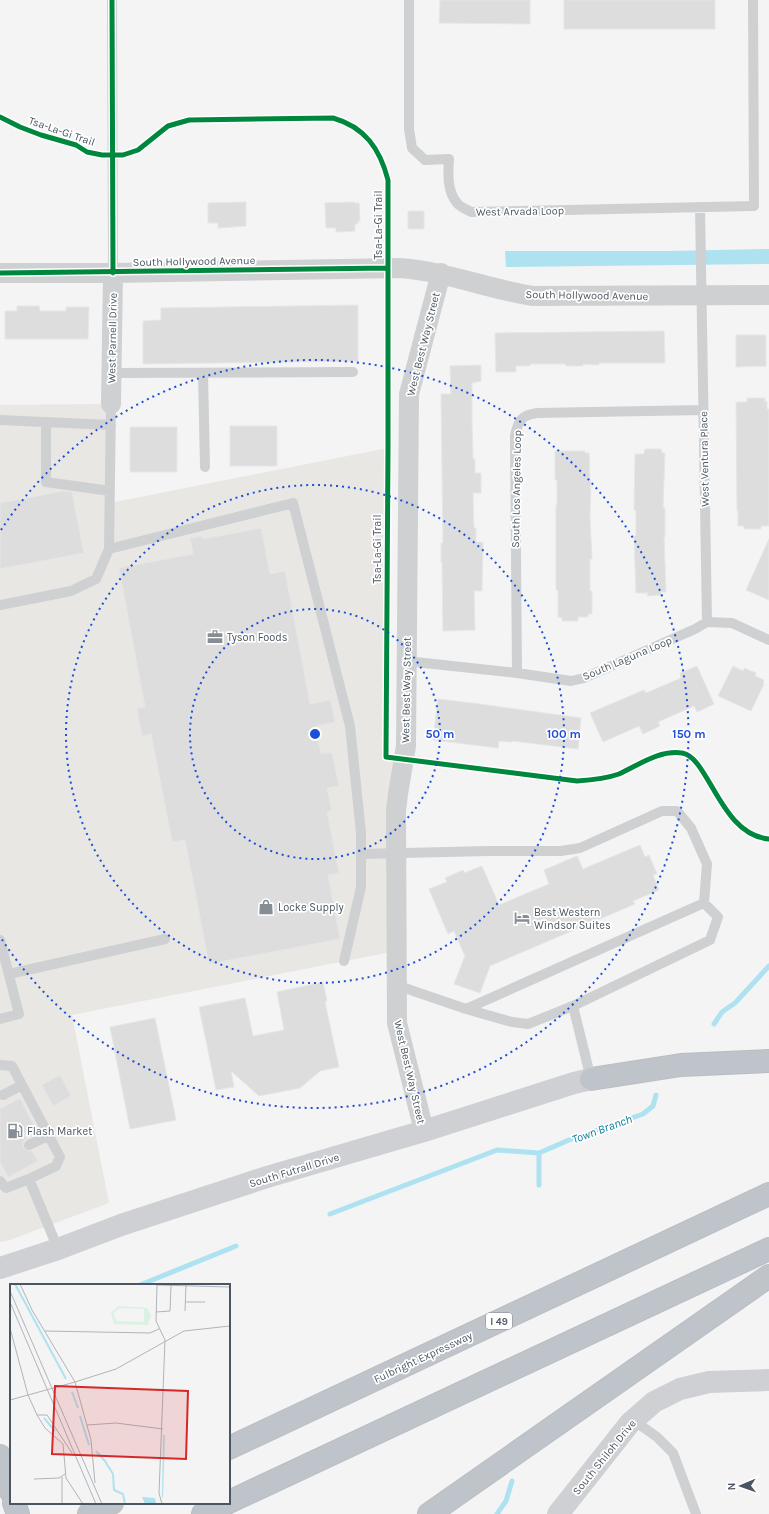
<svg xmlns="http://www.w3.org/2000/svg" width="769" height="1514" font-family="Karla,sans-serif">
	<style>
		.commercial { fill: #e8e7e3 }
		.water { fill: #aee2f0 }
		.lines { fill: none; stroke-linecap: round; stroke-linejoin: round }
		.stream { stroke: #aee2f0; stroke-width: 5 }
		.building { fill: #ddddde; stroke: #e5e6e7 }
		.highway-casing { stroke: #b9bec3; stroke-width: 24 }
		.lane { stroke: #ced0d2; stroke-width: 10 }
		.street { stroke: #ced0d2; stroke-width: 20 }
		.secondary { stroke: #ced0d4; stroke-width: 22 }
		.highway { stroke: #bec4c9; stroke-width: 22 }
		.cycleway-casing { stroke: #fff; stroke-width: 8 }
		.cycleway { stroke: #00873e; stroke-width: 5 }
		.ring { fill: none; stroke: #1d4ed8; stroke-width: 2; stroke-dasharray: 2 4 }
		.labels { text-anchor: middle; stroke-width: 3.5; stroke-linejoin: round; paint-order: stroke }
		.shield { fill: #fff; stroke: #808990; stroke-width: 1 }
		.shield-label { font-size: 10px; font-weight: bold; fill: #4a5661 }
		.street-label { font-size: 11px; fill: #4a5661; stroke: #fff }
		.poi-label { font-size: 11px; fill: #4a5661; stroke: #fff; text-anchor: start }
		.water-label { font-size: 12px; font-style: italic; fill: #0c7c9b; stroke: #fff }
		.inset-river { fill: none; stroke: #aee2f0; stroke-width: 2 }
		.inset-road { fill: none; stroke: #b0b5b9; stroke-width: 1 }
		.view { fill: #d62828; fill-opacity: 0.15; stroke: #d62828; stroke-width: 2 }
		.inset-edge { fill: none; stroke: #4a5661; stroke-width: 2 }
		.centre { fill: #1d4ed8; stroke: #fff; stroke-width: 2 }
		.ring-label { font-size: 12px; text-anchor: middle; font-weight: bold; fill: #1d4ed8; stroke: #fff; stroke-width: 3.5; stroke-linejoin: round; paint-order: stroke }
	</style>
	<rect width="100%" height="100%" fill="#f4f4f4"/>
	<path class="commercial" d="M111,404l-1,99 278,-55 -2,309 18,3 -8,191 -324,64 37,188 -99,37 -9,2 -1,-1v-836z"/>
	<path class="water" d="M769,249v15l-263,3 -1,-16h165z"/>
	<g class="lines">
		<path class="stream" d="M714,1024l8,-12 13,-9 34,-37
			M539,1153v32
			M330,1214l167,-64 42,3 30,-13 74,-26 10,-8 3,-11
			M140,1285l96,-39
			M497,1514l9,-13 6,-20"/>
	</g>
	<path class="building" d="M440,0h90v24l-91,-1z
		M564,0h151v29h-151z
		M246,202v24l-28,2v-5h-10v-20z
		M354,202v1h5l1,18h-2v3h-3v7l-19,1v-4h-10l-1,-25z
		M408,211h16v18h-16z
		M358,305v56l-215,3v-43l18,-1v-12z
		M17,306h22l1,5h26v-4h23l-1,32h-83v-28h12z
		M664,331l1,32h-66v2l-16,-1v2h-17v-2h-36v2h-14v6h-20l-1,-39z
		M736,335h30v31l-30,1z
		M481,365v16l-9,2v40l1,36h2v14h6v20h-8l1,35h2v14h7l-1,49h-8l1,39 -32,1 -1,-69h-1v-19h2l-2,-149h10l-1,-28z
		M747,398h18v4l2,-1v8h2v117h-8v3h-17v-3h-6v-15h-1l-1,-109h11z
		M230,426h47v40h-47z
		M130,427h47v45h-47z
		M645,449h16l1,4h3l-2,55h2v29h-1l2,55h-5v3l-14,1 1,-3h-12l-2,-57h2v-26h-2l1,-56h9z
		M555,451h30v2h4l1,28h1l-1,37 2,41h-2v32h2v23h-4v3h-10v4h-16v-3l-4,-1v-27h-2v-85h1v-25h-2z
		M63,491l9,1 12,61 -84,16v-66z
		M261,528l9,46 15,-3 25,133 21,-4 4,22 -19,4 5,28 11,-2 7,34 -12,2 5,23 -5,1 12,61 -11,2 12,64 -131,25 -24,-124 -13,2 -21,-108 -9,2 -5,-28 8,-1 -26,-139 74,-14 -3,-16 13,-2v3z
		M769,539v61l-23,-10z
		M697,666l17,38 -17,8 -3,-6 -36,16 2,4 -17,8 -4,-8 -36,16 -13,-29 54,-23 2,3 35,-15 -1,-5z
		M733,666l10,5 1,-3 12,5 -1,3 9,4 -1,4h1l-13,27 -33,-15z
		M438,699l42,5 101,14 -3,31 -65,-8 -1,1 -13,-1 -1,7 -65,-8z
		M640,845l5,12 4,-2 8,19 -4,1 6,15 -26,11 2,3 -145,62 -10,27 -26,-9 11,-28 -11,-25 -6,3 -19,-45 18,-7 -2,-4 18,-8 1,3 18,-7 17,39 50,-21 -5,-14 33,-14 6,13z
		M323,982l4,19 -2,1 14,65 -19,4 -20,17 -41,8 -28,-25 3,16 -18,3 -17,-83 46,-9 8,38 31,-6 -7,-38z
		M155,1018l21,102 -46,9 -20,-102z
		M60,1075l11,21 -18,10 -11,-21z
		M20,1098l15,30 -11,6 2,5 -3,3v5l5,4h4l6,10 -30,16 -8,-15v-53z"/>
	<g class="lines">
		<defs>
			<path id="highway" d="M591,1079l90,-14 88,-4
				M229,1448l540,-254
				M0,1456l11,36
				M229,1502l540,-253
				M14,1503l4,11
				M89,1514l23,-11
				M203,1514l24,-11
				M429,1514l340,-238"/>
		</defs>
		<use href="#highway" class="highway-casing"/>
		<path class="lane" d="M112,0l1,273
			M409,0v129l3,19 13,12 24,-1c-1,15 -2,32 8,44 3,4 9,6 14,9l283,-6 -1,-206
			M700,207l7,415
			M112,373l241,-1
			M203,373l2,94
			M0,420l111,5
			M46,422v60l64,9
			M109,549l184,-46 57,223 11,107v54l-17,74
			M0,605l71,-14 25,-12 13,-30 2,-145
			M406,661l111,12 54,8 13,-3 111,-49 12,-7 25,1 37,17
			M517,673l-2,-237c3,-16 7,-21 22,-23l166,-3
			M361,854l128,-3h72l19,-3 82,-37h15l14,17 16,36 -3,39 -238,106 -70,-24
			M0,940l19,74 -19,5
			M9,974l156,-35
			M573,1006l18,73
			M466,1009l46,13 16,2 45,-18 137,-66 8,-23 -14,-14
			M0,1065l12,1 48,91 -4,9 -27,13 29,70
			M3,1095l19,-10
			M29,1145l19,-9
			M0,1181l6,7 23,-9
			M633,1420l24,17 16,16 23,61"/>
		<path class="street" d="M0,273h113l286,-5c46,3 89,21 134,28l236,-1
			M111,404l2,-131
			M424,1131l-27,-108 -1,-212 2,-17 8,-48 3,-352 32,-121"/>
		<path class="secondary" d="M0,1268l58,-19 63,-24 146,-48 157,-46 150,-48 17,-4
			M558,1514l72,-91 24,-21 26,-13 29,-7 60,-2"/>
		<use href="#highway" class="highway"/>
		<defs>
			<path id="cycleway" d="M112,0l1,273
				M0,117l20,10 21,8 35,10 11,7 15,3h21l15,-5 30,-24 21,-6 144,-2c32,9 47,31 55,62v268l-2,309 191,24c15,-1 28,-2 42,-7 20,-9 39,-24 63,-21 27,4 38,82 87,86
				M0,273l388,-5"/>
		</defs>
		<use href="#cycleway" class="cycleway-casing"/>
		<use href="#cycleway" class="cycleway"/>
	</g>
	<g class="ring">
		<circle cx="315" cy="734" r="125"/>
		<circle cx="315" cy="734" r="249"/>
		<path d="M1 530A374 374 0 1 1 1 938"/>
	</g>
	<defs>
		<symbol id="office-bare" viewBox="-9 -9 18 18"><path d="M-6-3h4V-5.5h4V-3h4V5H-6ZM-1-4.5V-3h2v-1.5ZM-6 0V1H6V0Z" fill="#868d94" stroke="#fff" stroke-width="2.5" paint-order="stroke"/></symbol>
		<symbol id="shop-bare" viewBox="-9 -9 18 18"><path d="M-5-2.5h2.3a2.7 3.5 0 0 1 5.4 0H5L5.5 6h-11ZM-1.5-2.5h3a1.5 2.3 0 0 0-3 0Z" fill="#868d94" stroke="#fff" stroke-width="2.5" paint-order="stroke"/></symbol>
		<symbol id="hotel-bare" viewBox="-9 -9 18 18"><path d="M-6-4.5h1.5V1H6V5H4.5V3h-9V5H-6ZM-4 0a1.8 1.8 0 1 1 3.6 0ZM.5 0V-2.5h3Q6-2.5 6 0Z" fill="#868d94" stroke="#fff" stroke-width="2.5" paint-order="stroke"/></symbol>
		<symbol id="fuel-bare" viewBox="-9 -9 18 18"><path d="M-5.5-6h7V0h2V4h1.3V-2.5L3-4.5l.8-.8L6-3V5H2.5V1h-1V6h-7ZM-4.2-4.7v3.2H.2V-4.7Z" fill="#868d94" stroke="#fff" stroke-width="2.5" paint-order="stroke"/></symbol>
	</defs>
	<g fill-rule="evenodd">
		<use href="#office-bare" x="204" y="626" width="22" height="22"/>
		<use href="#shop-bare" x="255" y="896" width="22" height="22"/>
		<use href="#hotel-bare" x="511" y="907" width="22" height="22"/>
		<use href="#fuel-bare" x="4" y="1120" width="22" height="22"/>
	</g>
	<g class="labels">
		<rect class="shield" x="486" y="1313" width="26" height="16" rx="3"/>
		<g class="shield-label">
			<text x="499" y="1325">I 49</text>
		</g>
		<g class="street-label">
			<text transform="translate(62 131) rotate(19)" y="4">Tsa-La-Gi Trail</text>
			<text transform="translate(520 211) rotate(-1)" y="4">West Arvada Loop</text>
			<text transform="translate(378 225) rotate(-90)" y="4">Tsa-La-Gi Trail</text>
			<text transform="translate(194 261) rotate(-1)" y="4">South Hollywood Avenue</text>
			<text transform="translate(587 295) rotate(1)" y="4">South Hollywood Avenue</text>
			<text transform="translate(112 338) rotate(-89)" y="4">West Parnell Drive</text>
			<text transform="translate(423 344) rotate(-76)" y="4">West Best Way Street</text>
			<text transform="translate(704 459) rotate(-91)" y="4">West Ventura Place</text>
			<text transform="translate(516 489) rotate(-89)" y="4">South Los Angeles Loop</text>
			<text transform="translate(377 549) rotate(-90)" y="4">Tsa-La-Gi Trail</text>
			<text transform="translate(627 658) rotate(-23)" y="4">South Laguna Loop</text>
			<text transform="translate(406 690) rotate(-89)" y="4">West Best Way Street</text>
			<text transform="translate(410 1072) rotate(77)" y="4">West Best Way Street</text>
			<text transform="translate(294 1170) rotate(-17)" y="4">South Futrall Drive</text>
			<text transform="translate(423 1357) rotate(-25)" y="4">Fulbright Expressway</text>
			<text transform="translate(604 1457) rotate(-51)" y="4">South Shiloh Drive</text>
		</g>
		<g class="poi-label">
			<text x="227" y="641">Tyson Foods</text>
			<text x="278" y="911">Locke Supply</text>
			<text x="534" y="916">Best Western<tspan x="534" dy="13">Windsor Suites</tspan></text>
			<text x="27" y="1135">Flash Market</text>
		</g>
		<g class="water-label">
			<text transform="translate(602 1129) rotate(-20)" y="4">Town Branch</text>
		</g>
	</g>
	<g transform="translate(10 1284)">
		<rect width="220" height="220" fill="#f4f4f4"/>
		<path d="M109,22l28,2 4,7 -3,10 -34,-1 -3,-12zM110,24l24,1v13l-27,-1 -4,-8z" fill="#d9f2e3" fill-rule="evenodd"/>
		<path d="M153,151h2l-2,63 -1,-1zM132,213l13,1 1,5 -11,1z" fill="#aee2f0"/>
		<path class="inset-river" d="M5,0l51,95M62,108l6,16M70,132l9,29M34,134l11,13M86,167l9,10 8,13 1,16 9,4 2,10"/>
		<path class="inset-road" d="M147,0l-1,37 9,19 -6,153 3,11M147,1l73,2M0,7l92,213M0,18l86,202M176,18h19M175,27l1,-26M146,28l14,-1 1,-26M0,44l18,67M35,47l105,2 9,-4M18,111l9,20M0,116l65,-18 -43,-72 -12,-26M27,131l8,13 18,16 3,34 17,26M27,131h10l25,38M77,141l29,-2 47,6M81,156l-16,-58 41,-13 68,-38 46,-5M81,156l4,43M24,195l25,-1 6,-4M52,220v-27"/>
		<path class="view" d="M45,102l133,5 -2,68 -134,-5z"/>
		<rect width="220" height="220" class="inset-edge"/>
	</g>
	<circle cx="315" cy="734" r="6" class="centre"/>
	<g class="ring-label">
		<text x="440" y="738">50 m</text>
		<text x="564" y="738">100 m</text>
		<text x="689" y="738">150 m</text>
	</g>
	<g transform="translate(741 1486) rotate(268)" stroke="#ffffff" stroke-width="3" paint-order="stroke">
	<path d="M0-3L7 15L0 10L-7 15Z" fill="#4a5661"/>
	<text y="-6" font-size="11" font-weight="bold" text-anchor="middle" fill="#4a5661">N</text>
	</g>
</svg>
